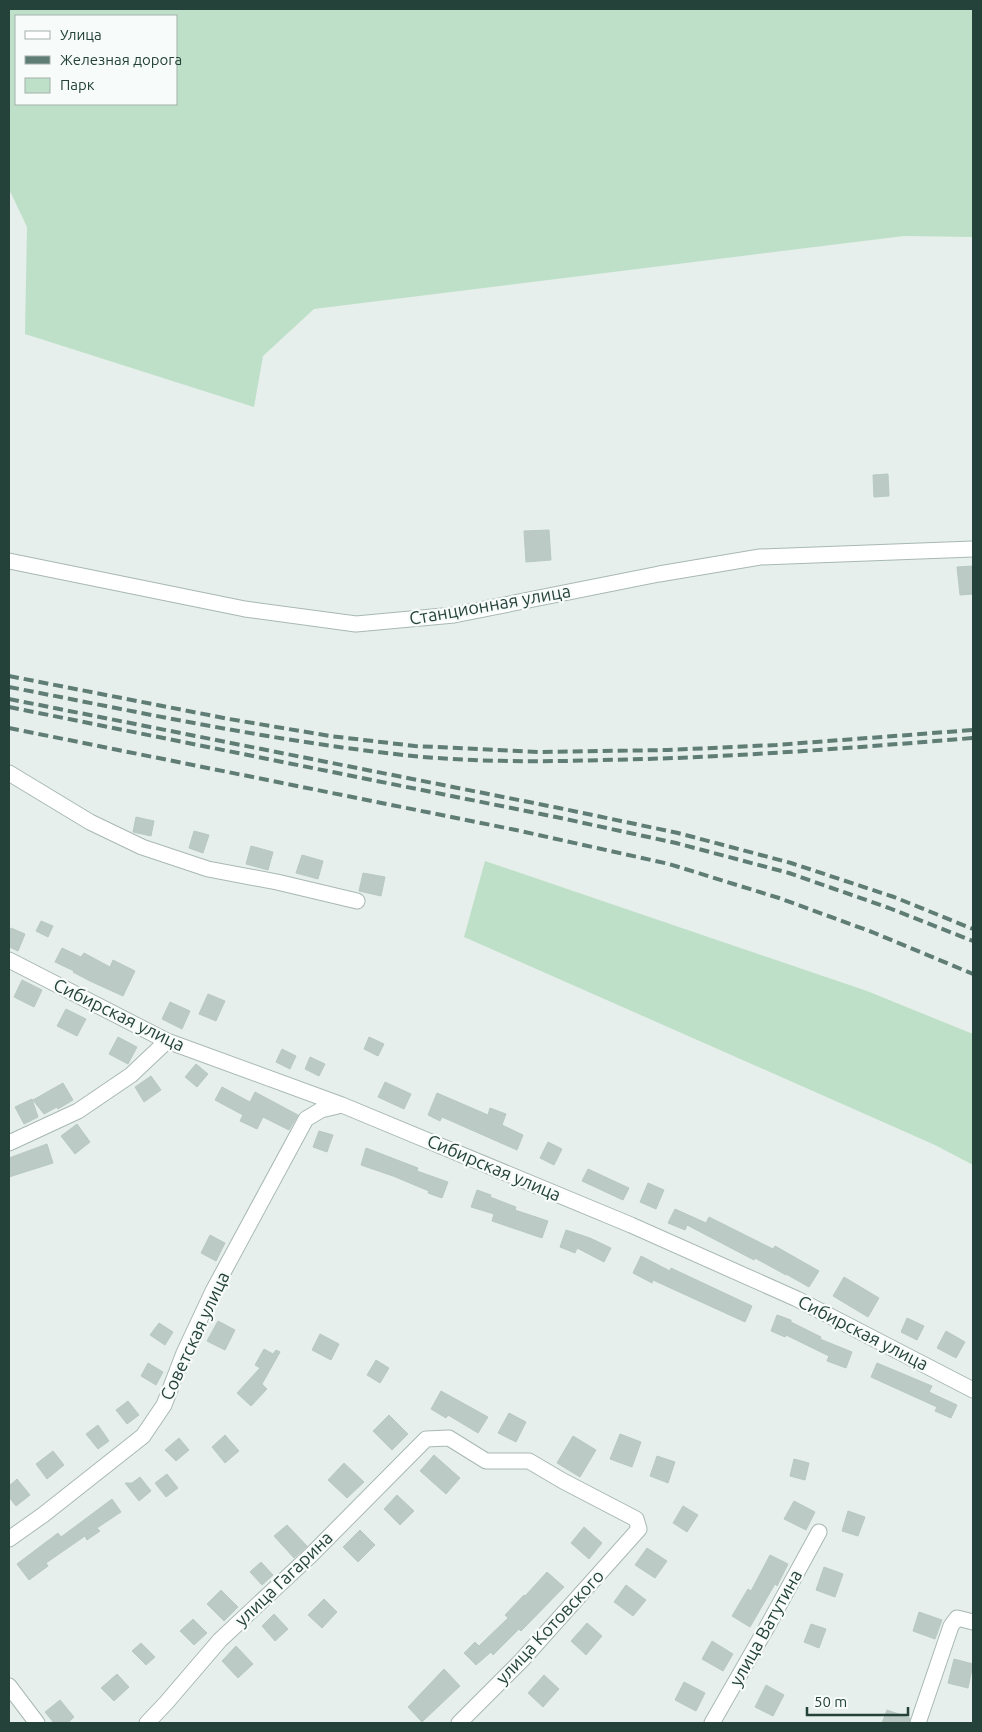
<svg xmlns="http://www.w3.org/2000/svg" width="982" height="1732" font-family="Ubuntu,sans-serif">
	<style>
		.green { fill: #bfe0c8; fill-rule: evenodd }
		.building { fill: #bbcac4; stroke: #b8c9c2 }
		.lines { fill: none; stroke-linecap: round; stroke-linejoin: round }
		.minor-casing { stroke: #a8b8b2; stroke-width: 17 }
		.minor { stroke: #fff; stroke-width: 15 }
		.rail { stroke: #5f7d75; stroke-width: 4; stroke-dasharray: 10 5; stroke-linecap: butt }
		.labels { text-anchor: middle; stroke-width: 4.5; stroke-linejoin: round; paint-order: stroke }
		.street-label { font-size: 18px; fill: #24423a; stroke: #f7fbf9 }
	</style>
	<rect width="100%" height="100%" fill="#e6efeb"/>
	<path class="green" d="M9,9h964v228l-69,-1 -590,73 -51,47 -9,51 -229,-73 2,-107 -18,-38zM16,16h160v88h-160z
		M485,861l382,130 106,43v131l-38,-20 -471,-208z"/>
	<path class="building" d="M888,474l1,22 -15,1 -1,-22z
		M549,530l2,30 -25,2 -2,-31z
		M973,566v28l-13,1 -3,-28z
		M136,817l18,4 -3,15 -18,-4z
		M194,831l15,4 -6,18 -14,-5z
		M251,846l22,6 -5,18 -22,-6z
		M302,855l21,6 -5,18 -22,-6z
		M363,873l22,4 -4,19 -22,-5z
		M41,921l12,5 -5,11 -12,-6z
		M11,928l14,6 -7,17 -9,-4v-13z
		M62,948l19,9 3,-4 26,14 3,-7 22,11 -12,25 -33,-15 -17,-9 1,-1 -19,-9z
		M22,980l20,10 -8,17 -20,-10z
		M208,994l17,7 -9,20 -17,-7z
		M170,1002l20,9 -8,18 -20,-10z
		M66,1009l20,10 -9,17 -20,-10z
		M118,1037l19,10 -9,17 -19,-10z
		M369,1037l15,7 -6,12 -14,-7z
		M282,1049l14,7 -6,13 -14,-7z
		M310,1057l15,7 -6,12 -14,-7z
		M196,1064l12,10 -11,13 -12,-10z
		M151,1076l10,14 -17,12 -9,-15z
		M385,1082l26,12 -7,15 -26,-12z
		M63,1083l10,17 -15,9 -1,-2 -13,7 -11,-14z
		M222,1087l28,15 5,-10 43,23 -9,15 -26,-13 -6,12 -17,-8 3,-6 -28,-15z
		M437,1093l51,22 2,-7 16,6 -4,11 21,10 -6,15 -75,-33 -2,4 -12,-6z
		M32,1099l6,18 -14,7 -9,-17z
		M77,1124l13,18 -15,12 -14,-18z
		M319,1131l14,4 -6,17 -14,-5z
		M548,1142l14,7 -8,16 -14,-7z
		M47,1144l6,19 -44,14v-19z
		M366,1148l52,20 -1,3 31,11 -6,16 -14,-5 1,-2 -36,-15 -32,-11z
		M588,1169l41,19 -6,12 -41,-19z
		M648,1183l16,7 -8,19 -16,-7z
		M477,1190l14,5 -1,2 26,10 -1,3 33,11 -6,17 -50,-17 2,-7 -23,-7z
		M675,1209l31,14 3,-6 64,32 2,-3 44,25 -10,16 -23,-13v1l-31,-17 -1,2 -67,-35 -2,5 -17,-7z
		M566,1230l24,8 21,10 -7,14 -27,-14 -2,5 -15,-6z
		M210,1235l15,8 -9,18 -15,-8z
		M641,1256l29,15 1,-3 81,38 -7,16 -92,-42 -1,3 -19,-10z
		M844,1277l35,21 -11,19 -35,-21z
		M777,1315l14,5v2l30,15 -1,2 32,13 -6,16 -19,-7 2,-5 -43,-21 -1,2 -14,-6z
		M907,1318l17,8 -7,14 -16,-8z
		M218,1321l17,9 -10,20 -18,-9z
		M159,1323l14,9 -8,13 -15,-10z
		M946,1331l19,11 -9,16 -19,-10z
		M320,1334l19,10 -8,16 -19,-10z
		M264,1349l9,5 3,-4 4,2 -18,32 5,5 -16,17 -14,-13 23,-25 -5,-3z
		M376,1360l13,8 -9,15 -13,-8z
		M148,1363l15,9 -7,13 -15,-9z
		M877,1363l55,23 -3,6 28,13 -6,13 -16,-7 2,-4 -66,-30z
		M441,1391l47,26 -10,16 -30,-18 -2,3 -15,-9z
		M128,1401l11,14 -12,9 -11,-14z
		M509,1413l17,9 -10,20 -18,-9z
		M389,1415l19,19 -16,16 -19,-19z
		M98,1425l11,16 -11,8 -12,-15z
		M620,1434l21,8 -9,25 -22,-8z
		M225,1435l14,16 -14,12 -13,-16z
		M573,1436l23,14 -16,27 -23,-14z
		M179,1438l10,12 -13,11 -11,-11z
		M53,1451l11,14 -17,14 -11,-15z
		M434,1455l26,23 -14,16 -26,-23z
		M657,1456l18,6 -7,21 -18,-7z
		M794,1459l15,4 -4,17 -15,-4z
		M344,1463l20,19 -17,16 -19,-18z
		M167,1474l11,14 -12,9 -11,-14z
		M140,1477l11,14 -12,10 -14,-18h7z
		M17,1479l13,16 -14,11 -7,-9v-11z
		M397,1495l17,16 -14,14 -16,-16z
		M112,1499l9,13 -24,16 3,3 -13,9 -2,-4 -39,27 2,3 -19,14 -12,-16 41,-31 3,4z
		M794,1501l21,11 -9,18 -22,-11z
		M683,1506l15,9 -11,17 -14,-9z
		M848,1511l17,6 -7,19 -16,-5z
		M287,1525l20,21 -13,12 -20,-22z
		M584,1527l18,16 -13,16 -18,-16z
		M360,1530l15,15 -17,17 -15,-15z
		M647,1548l20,13 -12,17 -20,-13z
		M770,1555l18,9 -11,22 -2,-2 -25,43 -18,-11 16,-27 3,2z
		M261,1562l12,13 -11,10 -12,-13z
		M824,1567l19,7 -8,23 -19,-7z
		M547,1572l17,15 -43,44 -2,-2 -26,26 -2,-3 -15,13 -12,-12 11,-11 4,4 29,-28 -3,-3 19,-20 1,1z
		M626,1585l20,15 -13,16 -19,-14z
		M221,1590l17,17 -14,14 -17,-17z
		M324,1599l13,13 -15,16 -14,-13z
		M919,1612l23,8 -7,19 -22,-8z
		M274,1614l14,15 -13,12 -13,-15z
		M193,1619l14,14 -13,12 -14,-14z
		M587,1623l15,13 -16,19 -15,-14z
		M811,1624l15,5 -7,19 -15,-6z
		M712,1641l21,13 -10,17 -21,-12z
		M141,1643l14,14 -9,8 -14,-14z
		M236,1646l17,18 -15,14 -16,-17z
		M954,1659l19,5 -5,24 -20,-5z
		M444,1669l16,17 -38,36 -14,-15z
		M117,1674l12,13 -15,14 -13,-13z
		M544,1675l15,14 -16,18 -15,-14z
		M684,1682l21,11 -9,18 -21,-11z
		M766,1685l18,10 -11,21 -18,-9z
		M60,1700l14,17 -6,6h-14l-9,-11z
		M887,1710l23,8 -1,5h-27z"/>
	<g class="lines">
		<defs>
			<path id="minor" d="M9,561l236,48 111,15 98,-9 205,-41 101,-17 213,-8
				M9,773l81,49 52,25 66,22 69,13 80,19
				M9,960l158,81 175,64 289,120 166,74 176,91
				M9,1143l69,-32 53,-36 36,-34
				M9,1539l34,-24 100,-79 21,-31 20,-52 29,-62 93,-172 15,-9 21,-5
				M9,1686l28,37
				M147,1723l19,-20 54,-63 91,-85 115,-116 23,-1 37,23h43l34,20 73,38 3,10 -117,131 -63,63
				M712,1723l55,-96 52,-95
				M918,1723l33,-97 6,-8 16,4"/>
		</defs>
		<use href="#minor" class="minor-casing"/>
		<use href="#minor" class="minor"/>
		<path class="rail" d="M9,676l220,43 101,17 85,10 124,6 129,-2 108,-5 197,-15
			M9,687c134,26 268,55 404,69 63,6 127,6 190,4 124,-2 247,-12 370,-22
			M9,699l550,109 119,25 113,30 103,34 79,32
			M9,707l547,110 120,26 113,30 100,35 84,33
			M9,728l507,102 153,34 110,34 93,34 101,42"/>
	</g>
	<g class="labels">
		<g class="street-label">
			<text transform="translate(490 605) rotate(-10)" y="6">Станционная улица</text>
			<text transform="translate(119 1015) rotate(26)" y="6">Сибирская улица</text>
			<text transform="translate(494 1168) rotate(23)" y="6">Сибирская улица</text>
			<text transform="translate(863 1333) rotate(27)" y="6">Сибирская улица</text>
			<text transform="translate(195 1336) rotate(-65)" y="6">Советская улица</text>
			<text transform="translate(284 1579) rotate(-44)" y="6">улица Гагарина</text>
			<text transform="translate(550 1627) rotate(-47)" y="6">улица Котовского</text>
			<text transform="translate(766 1628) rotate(-61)" y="6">улица Ватутина</text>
		</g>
	</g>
	<rect width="982" height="1732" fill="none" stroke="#24423a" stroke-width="20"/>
	<rect x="15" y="15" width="162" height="90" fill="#f7fbf9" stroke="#a3b1ad"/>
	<rect x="25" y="31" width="25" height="8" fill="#ffffff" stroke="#a3b1ad"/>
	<text x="60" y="40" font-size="15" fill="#24423a">Улица</text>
	<rect x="25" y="56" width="25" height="8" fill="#5f7d75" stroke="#a3b1ad"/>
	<text x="60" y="65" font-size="15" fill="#24423a">Железная дорога</text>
	<rect x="25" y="78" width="25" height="15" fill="#bfe0c8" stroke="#a3b1ad"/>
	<text x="60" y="90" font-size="15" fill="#24423a">Парк</text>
	<path d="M807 1707v8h101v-8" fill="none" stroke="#24423a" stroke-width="2.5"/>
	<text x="814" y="1707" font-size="15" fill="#24423a" stroke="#f7fbf9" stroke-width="4" paint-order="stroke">50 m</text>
</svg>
